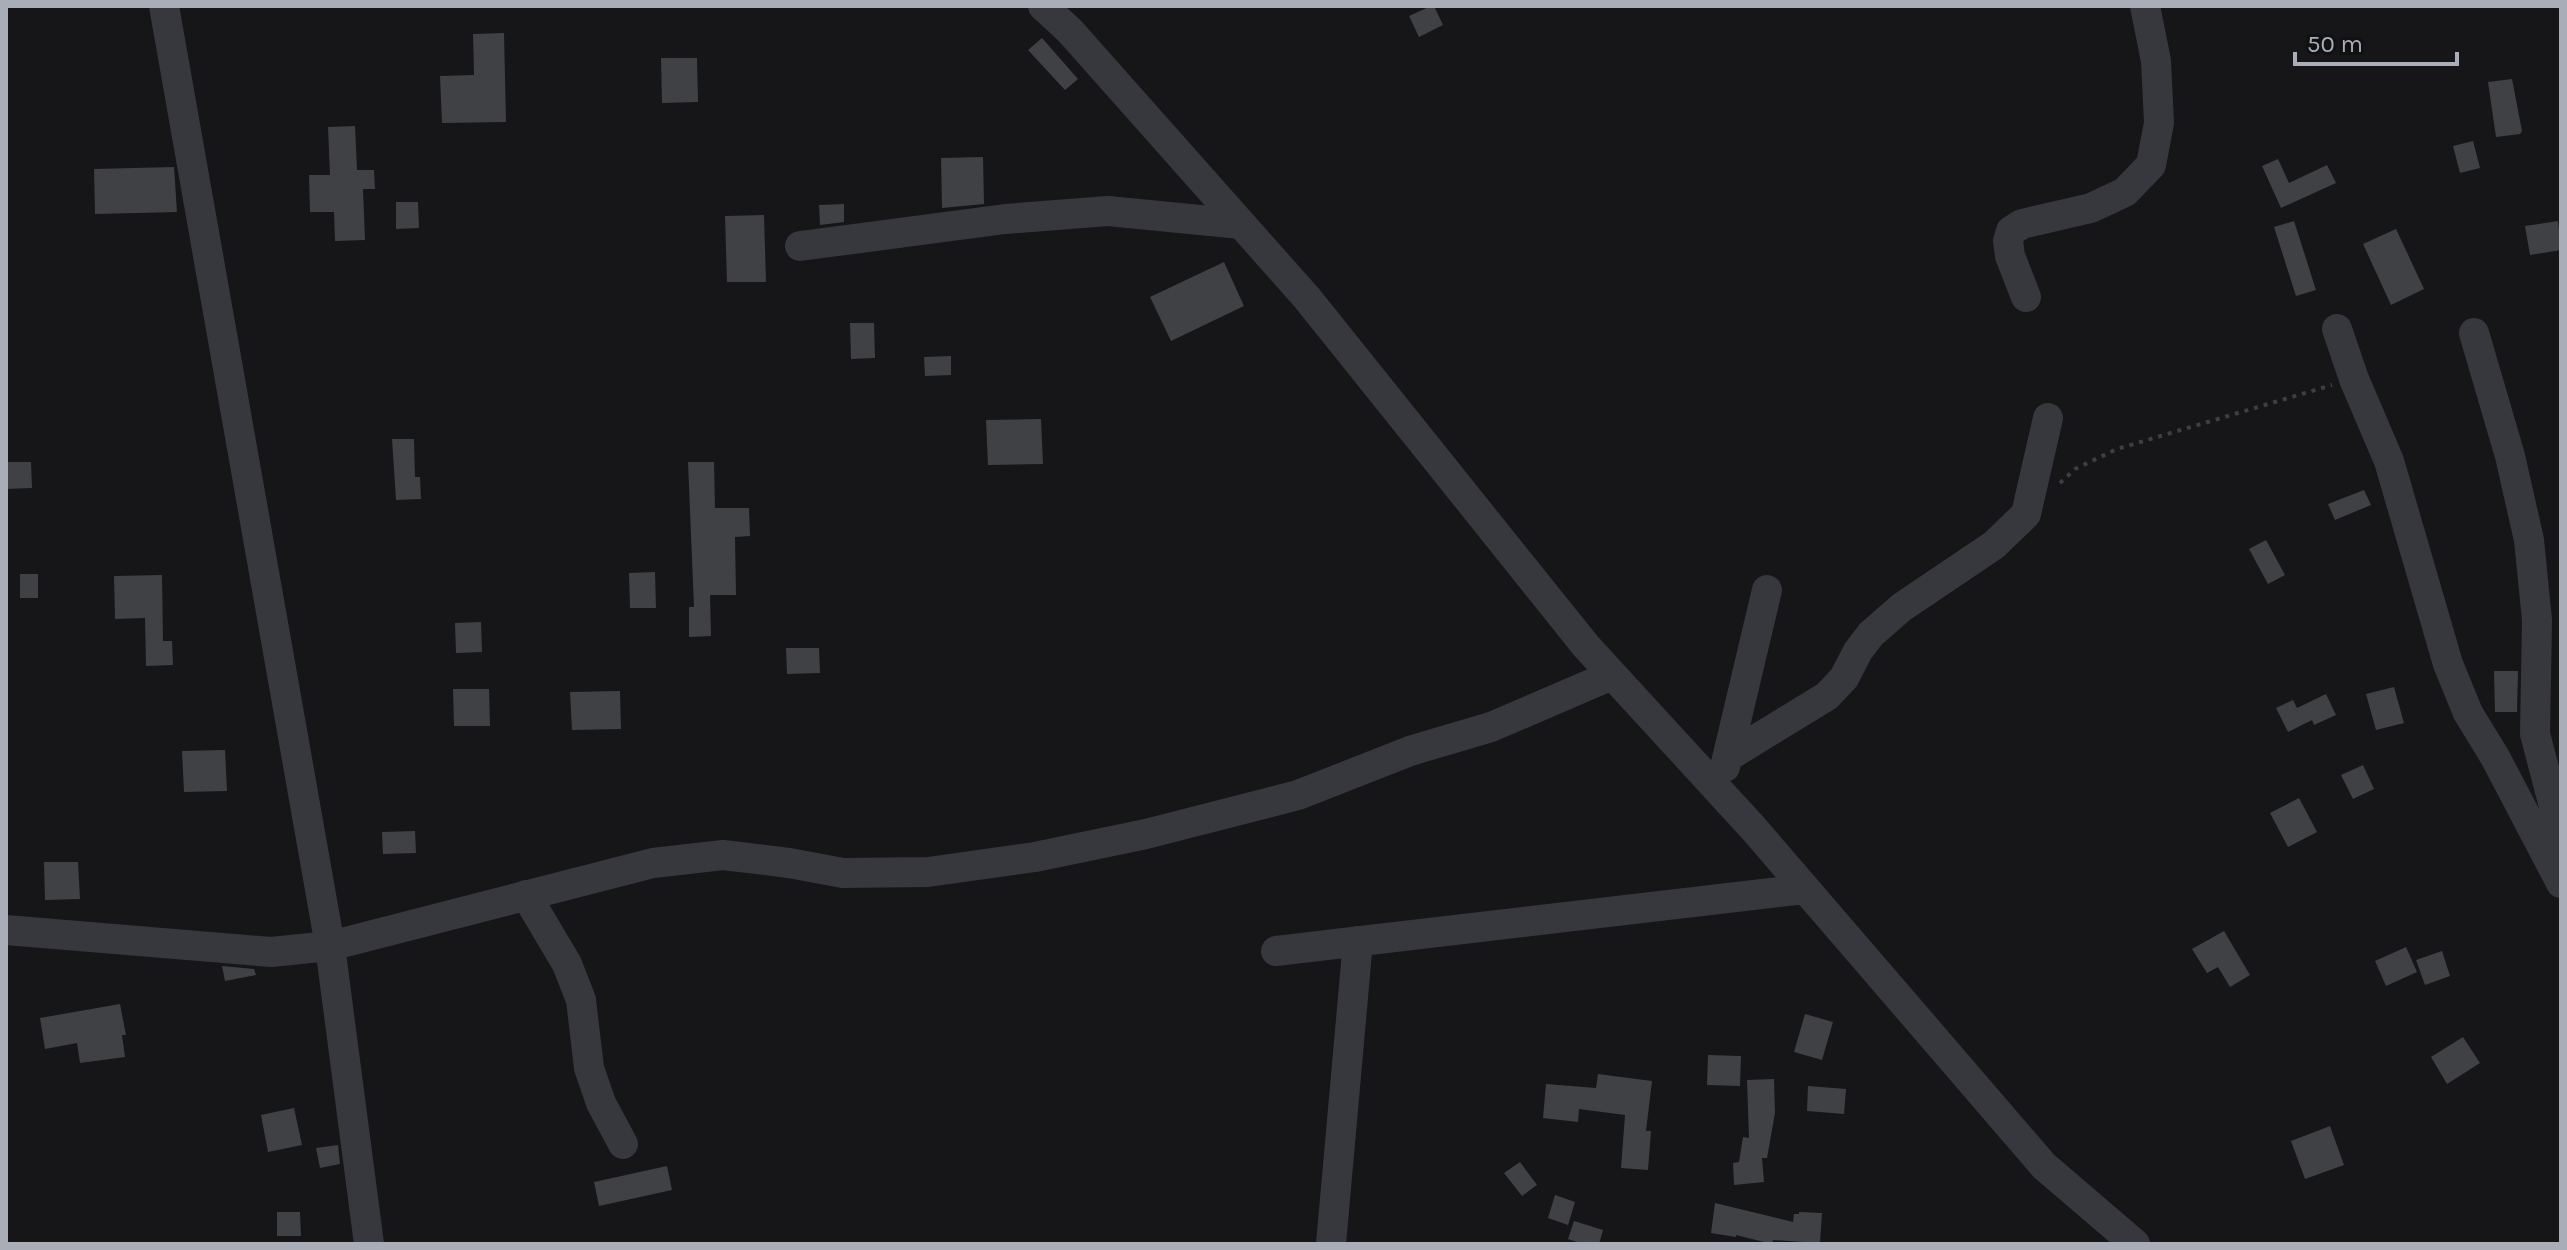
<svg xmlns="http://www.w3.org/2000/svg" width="2567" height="1250" font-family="Karla,sans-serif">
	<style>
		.building { fill: #404145 }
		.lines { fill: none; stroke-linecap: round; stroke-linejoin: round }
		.path { stroke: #3d3f44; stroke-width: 4; stroke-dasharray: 4 6; stroke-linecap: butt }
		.minor { stroke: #37383d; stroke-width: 30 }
	</style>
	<rect width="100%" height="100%" fill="#161618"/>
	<path class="building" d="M1431,6h3l9,19 -24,12 -10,-21z
		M504,33l2,89 -64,1 -2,-47 34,-1 -1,-41z
		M1042,38l36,41 -13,11 -37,-40z
		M661,58h36l1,44 -36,1z
		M2512,79l10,52 -2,3 -24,3 -8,-55z
		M355,126l2,44h17l1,19h-12l2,51 -30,1 -1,-29h-24l-1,-37h21l-2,-48z
		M2473,141l7,27 -20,5 -7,-27z
		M983,157l1,47 -42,4 -1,-50z
		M2278,159l11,24 38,-18 9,18 -55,25 -19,-42z
		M174,167l3,45 -82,2 -1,-45z
		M396,202h22l1,26 -23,1z
		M844,204v18l-24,3 -1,-20z
		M764,215l2,67h-39l-2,-66z
		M2294,221l22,69 -20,6 -22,-69z
		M2558,221l3,29 -31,5 -5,-29z
		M2396,229l28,60 -33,16 -28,-61z
		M1224,262l20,44 -73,35 -21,-44z
		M850,323h24l1,35 -24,1z
		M951,356v19l-26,1 -1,-19z
		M1041,419l2,45 -55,1 -2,-45z
		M392,439h22l1,38h5l1,22 -25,1z
		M6,462h25l1,26 -26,1z
		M688,462h26l1,46h34l1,28 -15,1 1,58h-26l1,41 -22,1v-30h5z
		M2364,490l7,15 -36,15 -7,-16z
		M2266,540l19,35 -17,9 -19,-35z
		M655,572l1,36h-26l-1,-35z
		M20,574h18v24h-18z
		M162,575l1,66h9l1,24 -27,1 -1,-48 -30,1 -1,-43z
		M481,622l1,30 -26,1 -1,-30z
		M786,648h33l1,25 -33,1z
		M2494,671h24l-1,41h-22z
		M2394,687l10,36 -28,7 -10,-36z
		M453,689h36l1,37h-36z
		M620,691l1,38 -49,1 -2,-38z
		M2326,694l10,21 -22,10 -2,-5 -24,12 -12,-24 17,-8 4,8z
		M225,750l2,41 -43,1 -2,-41z
		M2363,765l11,24 -21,10 -12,-24z
		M2299,798l18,34 -29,15 -18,-34z
		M415,831l1,22 -33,1 -1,-22z
		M44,862h34l2,37 -35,1z
		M2224,931l26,44 -20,12 -12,-20 -11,6 -15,-24z
		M2406,947l11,25 -31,14 -11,-25z
		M2442,951l8,25 -25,9 -9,-25z
		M222,966l32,3 2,6 -31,6z
		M120,1004l6,31h-4l3,22 -45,6 -3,-20 -32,6 -5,-31z
		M1805,1014l28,8 -11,38 -28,-8z
		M2463,1037l17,26 -33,21 -16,-27z
		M1708,1055l33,1 -1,30 -33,-1z
		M1598,1074l54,7 -6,50h5l-3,39 -27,-2 4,-53 -46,-6 -1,13 -35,-4 3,-34 50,4z
		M1774,1079l1,34 -8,45h-5l2,24 -30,3 -1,-22 6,-1 4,-25 6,1 -2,-58z
		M1808,1086l38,3 -2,25 -37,-3z
		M294,1108l8,37 -34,7 -7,-37z
		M2330,1126l14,39 -39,14 -14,-38z
		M338,1145l2,19 -20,4 -4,-20z
		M1520,1162l17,23 -15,11 -18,-23z
		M667,1166l5,24 -73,16 -5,-24z
		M1555,1195l20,7 -7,23 -20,-7z
		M1715,1203l78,19 1,-8h5v-2l23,1 -2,30 -47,-3 -1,4 -36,-9v2l-25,-4z
		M277,1212h23l1,24h-24z
		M1574,1221l29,9 -4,14h-16l-15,-5z"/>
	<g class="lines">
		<path class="path" d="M2060,483l15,-14 42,-20 215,-64"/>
		<path class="minor" d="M164,6l166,940 39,298
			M1043,6l27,25 237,267 279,348 168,183 290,337 91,78
			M800,246l205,-27 103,-8 133,13
			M2026,297l-16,-41 -2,-15 3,-10 11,-7 69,-16 34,-16 26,-27 8,-42 -3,-62 -11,-55
			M2337,329l17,50 35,82 59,203 20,49 27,44 66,126
			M2474,333l36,123 19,84 8,80 -2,114 26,99
			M1729,756l98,-60 17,-18 14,-27 13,-17 31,-27 92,-62 32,-31 22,-96
			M1725,767l42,-177
			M526,895l41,69 14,36 8,68 12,35 22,41
			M6,930l265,22 59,-6 323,-83 70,-8 66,8 54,10 85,-1 107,-15 111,-23 152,-39 112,-44 81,-24 121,-52
			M1276,951l528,-62
			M1331,1244l27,-303"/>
	</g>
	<rect width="2567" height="1250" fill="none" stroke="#a8adb8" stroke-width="16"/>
	<path d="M2295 52v12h162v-12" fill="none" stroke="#a8adb8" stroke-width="4"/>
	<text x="2307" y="52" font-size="24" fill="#a8adb8" stroke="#111113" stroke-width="6" paint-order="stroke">50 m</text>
</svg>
